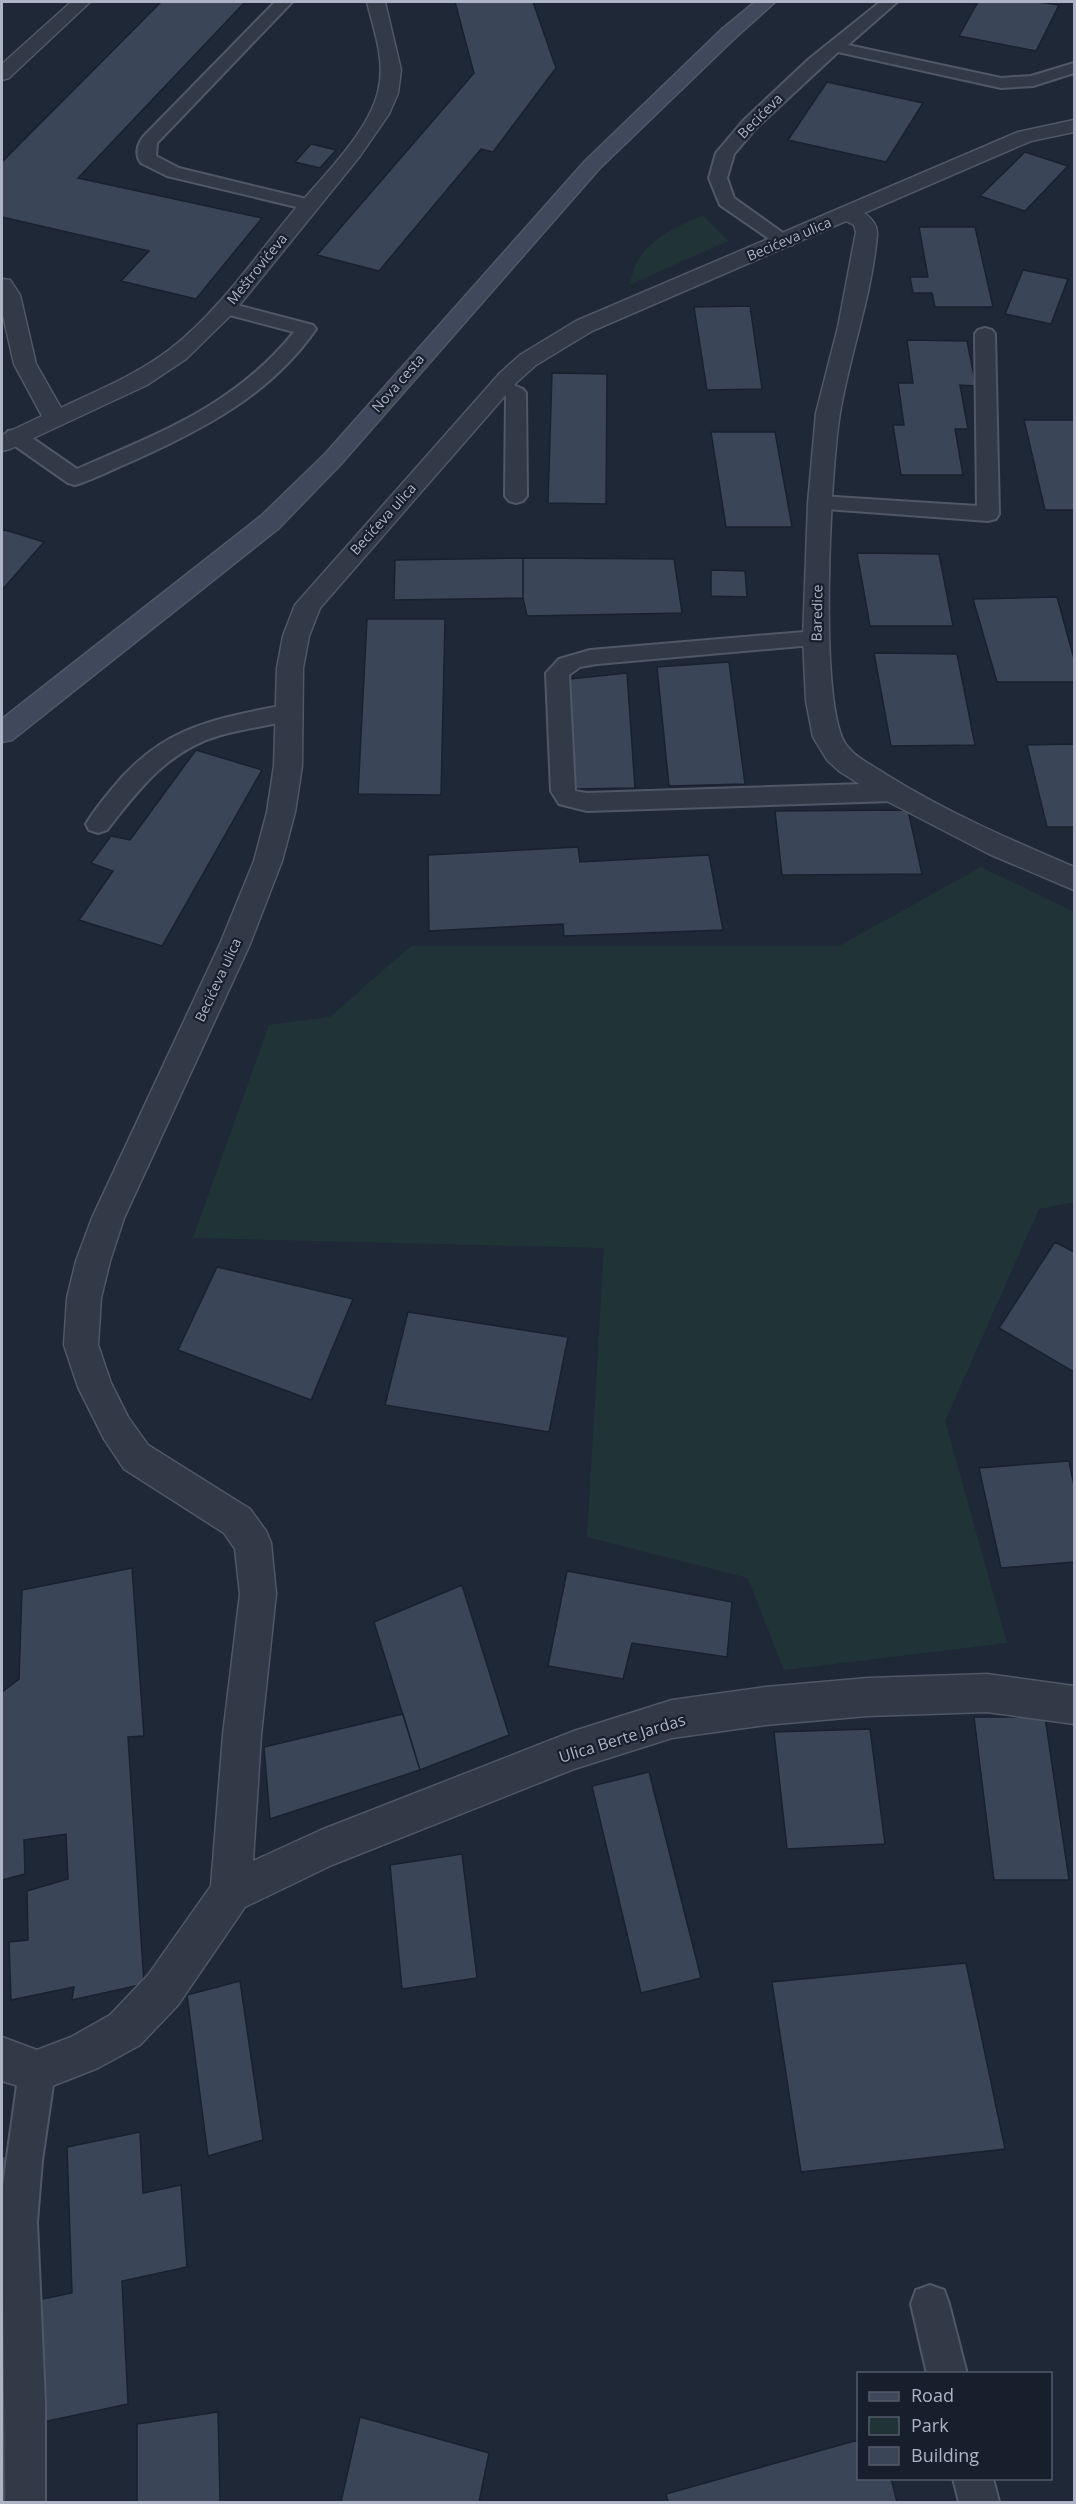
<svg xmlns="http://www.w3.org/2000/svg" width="1076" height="2504" font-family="'Open Sans',sans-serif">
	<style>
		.green { fill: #203438 }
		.building { fill: #3a4658; stroke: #1a212e; stroke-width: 1.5 }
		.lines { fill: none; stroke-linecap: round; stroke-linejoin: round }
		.lane-casing { stroke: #505766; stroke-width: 4 }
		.street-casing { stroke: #505766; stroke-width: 3 }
		.secondary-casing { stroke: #505766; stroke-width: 3 }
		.lane { fill: #323a47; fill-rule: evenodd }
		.street { fill: #323a47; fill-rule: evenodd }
		.secondary { fill: #40495b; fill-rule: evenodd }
		.labels { text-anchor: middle; stroke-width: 4.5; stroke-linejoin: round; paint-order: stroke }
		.far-street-label { font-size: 14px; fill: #acb4c5; stroke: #181f2c }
		.street-label { font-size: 16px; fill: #acb4c5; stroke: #181f2c }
	</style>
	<rect width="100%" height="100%" fill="#1f2837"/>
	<path class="green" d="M703,216l25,25 -99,44c3,-7 4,-16 8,-23 14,-24 41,-37 66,-46z
		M981,867l93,45v290l-35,7 -94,212 62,222 -223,27 -36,-92 -161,-41 17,-289 -411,-10 76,-213 61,-8 81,-71h428z"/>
	<path class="building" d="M161,2h84l-167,176 184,40 -66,81 -75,-18 28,-30 -147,-34v-55z
		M455,2h78l23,66 -63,84 -12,-3 -102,122 -62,-16 157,-182z
		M978,2h61l20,3 -23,46 -77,-15z
		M827,82l96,21 -37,59 -98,-22z
		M311,144l25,6 -16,18 -25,-6z
		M1025,152l43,14 -43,45 -45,-15z
		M919,227h56l18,80h-58l-3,-14h-19l-3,-16h18z
		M1023,270l45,9 -17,45 -46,-10z
		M750,306l12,83 -55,1 -13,-83z
		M907,340l60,1 9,45 -16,-1 8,44h-13l8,46h-62l-8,-50h11l-6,-42h15z
		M552,373l55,1 -1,130 -58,-1z
		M1024,420h50v90h-29z
		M711,432h64l17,95h-66z
		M2,529l42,13 -42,48z
		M857,553l82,1 14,72h-83z
		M523,558l151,1 8,54 -155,3 -4,-18z
		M523,558v40l-129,2 1,-40z
		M711,570l34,1 2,26 -36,-1z
		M1057,597l17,62v23h-77l-24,-83z
		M367,619h78l-4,176 -83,-1z
		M874,653l83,1 18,91 -84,1z
		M729,662l16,122 -76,2 -12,-119z
		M627,673l8,115 -61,1 -4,-110z
		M1074,744v83h-27l-20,-82z
		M196,750l66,20 -100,176 -83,-26 34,-49 -22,-8 20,-27 19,4z
		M908,810l14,64 -140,1 -7,-64z
		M578,847l2,15 129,-7 14,75 -159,6 -1,-12 -134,7 -1,-76z
		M1055,1242l19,10v120l-75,-44z
		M217,1267l136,32 -42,101 -133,-50z
		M408,1312l160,25 -19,95 -164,-27z
		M1069,1461l5,25v76l-73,6 -22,-100z
		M132,1568l12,168 -16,1 16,247 -72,16 2,-13 -63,13 -2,-58 19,-2 -1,-49 41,-12 -2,-45 -42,6 1,34 -23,6v-188l17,-13 3,-89z
		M567,1571l165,31 -5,55 -95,-14 -9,36 -75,-13z
		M462,1585l47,150 -89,35 -46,-148z
		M403,1714l17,56 -150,49 -6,-72z
		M974,1717h71l24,163h-75z
		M870,1729l15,115 -98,5 -13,-117z
		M649,1772l52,206 -60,15 -49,-207z
		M462,1854l15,124 -75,11 -12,-124z
		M966,1963l39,186 -204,23 -29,-190z
		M240,1981l23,159 -55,16 -21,-161z
		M140,2132l3,61 38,-8 6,82 -65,14 6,123 -85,18 -5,-122 34,-7 -5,-146z
		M7,2156l7,346h-12v-345z
		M218,2412l2,90h-83v-78z
		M360,2417l129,36 -10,49h-138z
		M858,2440v38h33l6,24h-229l-2,-8z"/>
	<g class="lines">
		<defs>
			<path id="lane" d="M275,2h17l-135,141 -1,13 23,12 136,33 3,4 -3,4 -6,1 -142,-34 -26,-13c-6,-8 -4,-18 2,-26z
				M880,2h17l-49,43 153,33 30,-2 43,-13v10l-41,13 -32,2 -163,-36 -82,76 -22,26 -7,24 7,20 60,43 -2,4h-14l-58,-40 -11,-27 7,-25 28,-33 65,-61z
				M225,302l88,23 3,4c-45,65 -111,99 -181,131 -20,8 -40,19 -60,25l-7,-2 -60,-42 -3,-5 3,-5 7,-1 7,1 55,38c84,-37 157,-63 217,-137l-76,-20 -3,-4 3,-4z
				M985,328l7,2 3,4 4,180 -3,5 -8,2 -175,-13 -4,-5 4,-5 7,-2 157,10 -2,-172 3,-4z
				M501,380l22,9 3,4 1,103 -4,5 -7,2 -7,-2 -4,-5 1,-100 -12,-6 -3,-4 3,-4z
				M816,631l8,3 3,5 -3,5 -227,20 -17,3 -11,8 6,116 12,2 306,-10 8,3 4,6 -4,6 -8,3 -306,10 -28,-7 -8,-13 -5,-118 13,-14 31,-9z
				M290,704l8,2 4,6 -4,6c-25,7 -51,10 -77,17 -53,15 -82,54 -114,95l-9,3 -9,-3 -3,-6c7,-12 16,-23 25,-34 51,-64 103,-71 179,-86z
				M37,2053l13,5 5,13 -13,90 -5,61 8,180v100h-40l-3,-309 17,-122 5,-13z
				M930,2285l14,5 5,14 18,70h-40l-16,-70 5,-14z
				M953,2478h40l6,24h-40z"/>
			<path id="street" d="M71,2h19l-81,76 -7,2v-16z
				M367,2h18l16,68 -3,23 -9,21 -29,42 -127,157 -47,46 -39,26 -137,64 -8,2v-16l40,-19 -28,-52 -12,-53v-32l8,1 10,15 16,69 25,44c37,-18 75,-33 108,-58 48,-37 84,-90 122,-136 29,-35 76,-79 87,-122 8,-31 -4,-61 -11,-90z
				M1074,120v12l-43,9 -167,72c7,5 14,12 13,22 -5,60 -27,118 -37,178 -9,52 -23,298 7,333 10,13 27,20 40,29 59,37 124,65 187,92v23l-85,-36 -106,-55 -44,-28 -12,-11 -14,-23 -7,-36 -3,-62 5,-136 8,-90 22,-86 18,-95 -2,-7 -8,-4 -254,110 -56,34 -20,18 -196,225 -11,28 -6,32 -1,98 -7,46 -13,49 -32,83 -126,274 -14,43 -9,37 -3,47 13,38 17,34 20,28 102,64 16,22 5,12 5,51 -15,141 -8,126 68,-31 253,-99 98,-31 93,-13 103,-9 119,-4 87,12v38l-87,-12 -119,4 -103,9 -93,13 -98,31 -242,96 -87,42 -67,98 -38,40 -42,23 -61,24 -35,-11v-44l35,13 34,-13 39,-22 38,-40 63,-89 12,-151 17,-141 -5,-45 -11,-16 -100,-64 -20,-30 -26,-52 -14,-42 3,-47 9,-37 16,-43 128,-274 34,-83 13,-49 7,-46 3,-98 6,-32 12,-31 205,-232 20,-18 56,-34 442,-189z"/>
			<path id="secondary" d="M755,2h20l-40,36 -136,131 -258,295 -62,64 -267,212 -10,2v-23l259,-203 64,-62 260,-293 136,-131z"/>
		</defs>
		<use href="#lane" class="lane-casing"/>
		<use href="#street" class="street-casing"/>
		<use href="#secondary" class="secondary-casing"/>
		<use href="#lane" class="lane"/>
		<use href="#street" class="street"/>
		<use href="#secondary" class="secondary"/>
	</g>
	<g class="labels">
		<g class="far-street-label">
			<text transform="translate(760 116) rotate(-45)" y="5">Becićeva</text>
			<text transform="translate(789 239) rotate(-23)" y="5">Becićeva ulica</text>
			<text transform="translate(257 269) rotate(-51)" y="5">Meštrovićeva</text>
			<text transform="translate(398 383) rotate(-49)" y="5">Nova cesta</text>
			<text transform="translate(383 519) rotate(-48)" y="5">Becićeva ulica</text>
			<text transform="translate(817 613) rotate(-89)" y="5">Baredice</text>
			<text transform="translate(218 980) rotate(-65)" y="5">Becićeva ulica</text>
		</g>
		<g class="street-label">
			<text transform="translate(622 1738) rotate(-17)" y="6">Ulica Berte Jardas</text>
		</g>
	</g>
	<rect width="1076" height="2504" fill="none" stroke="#acb4c5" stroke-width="6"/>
	<rect x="857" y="2372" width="195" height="108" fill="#181f2c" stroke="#535b69" stroke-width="1.5"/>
	<rect x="869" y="2392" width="30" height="9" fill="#40495b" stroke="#535b69" stroke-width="1.5"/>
	<text x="911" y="2402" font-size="18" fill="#acb4c5">Road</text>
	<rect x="869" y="2417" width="30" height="18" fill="#203438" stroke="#535b69" stroke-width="1.5"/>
	<text x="911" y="2432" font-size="18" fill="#acb4c5">Park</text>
	<rect x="869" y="2447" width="30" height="18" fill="#3a4658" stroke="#535b69" stroke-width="1.5"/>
	<text x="911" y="2462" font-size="18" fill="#acb4c5">Building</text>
</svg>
